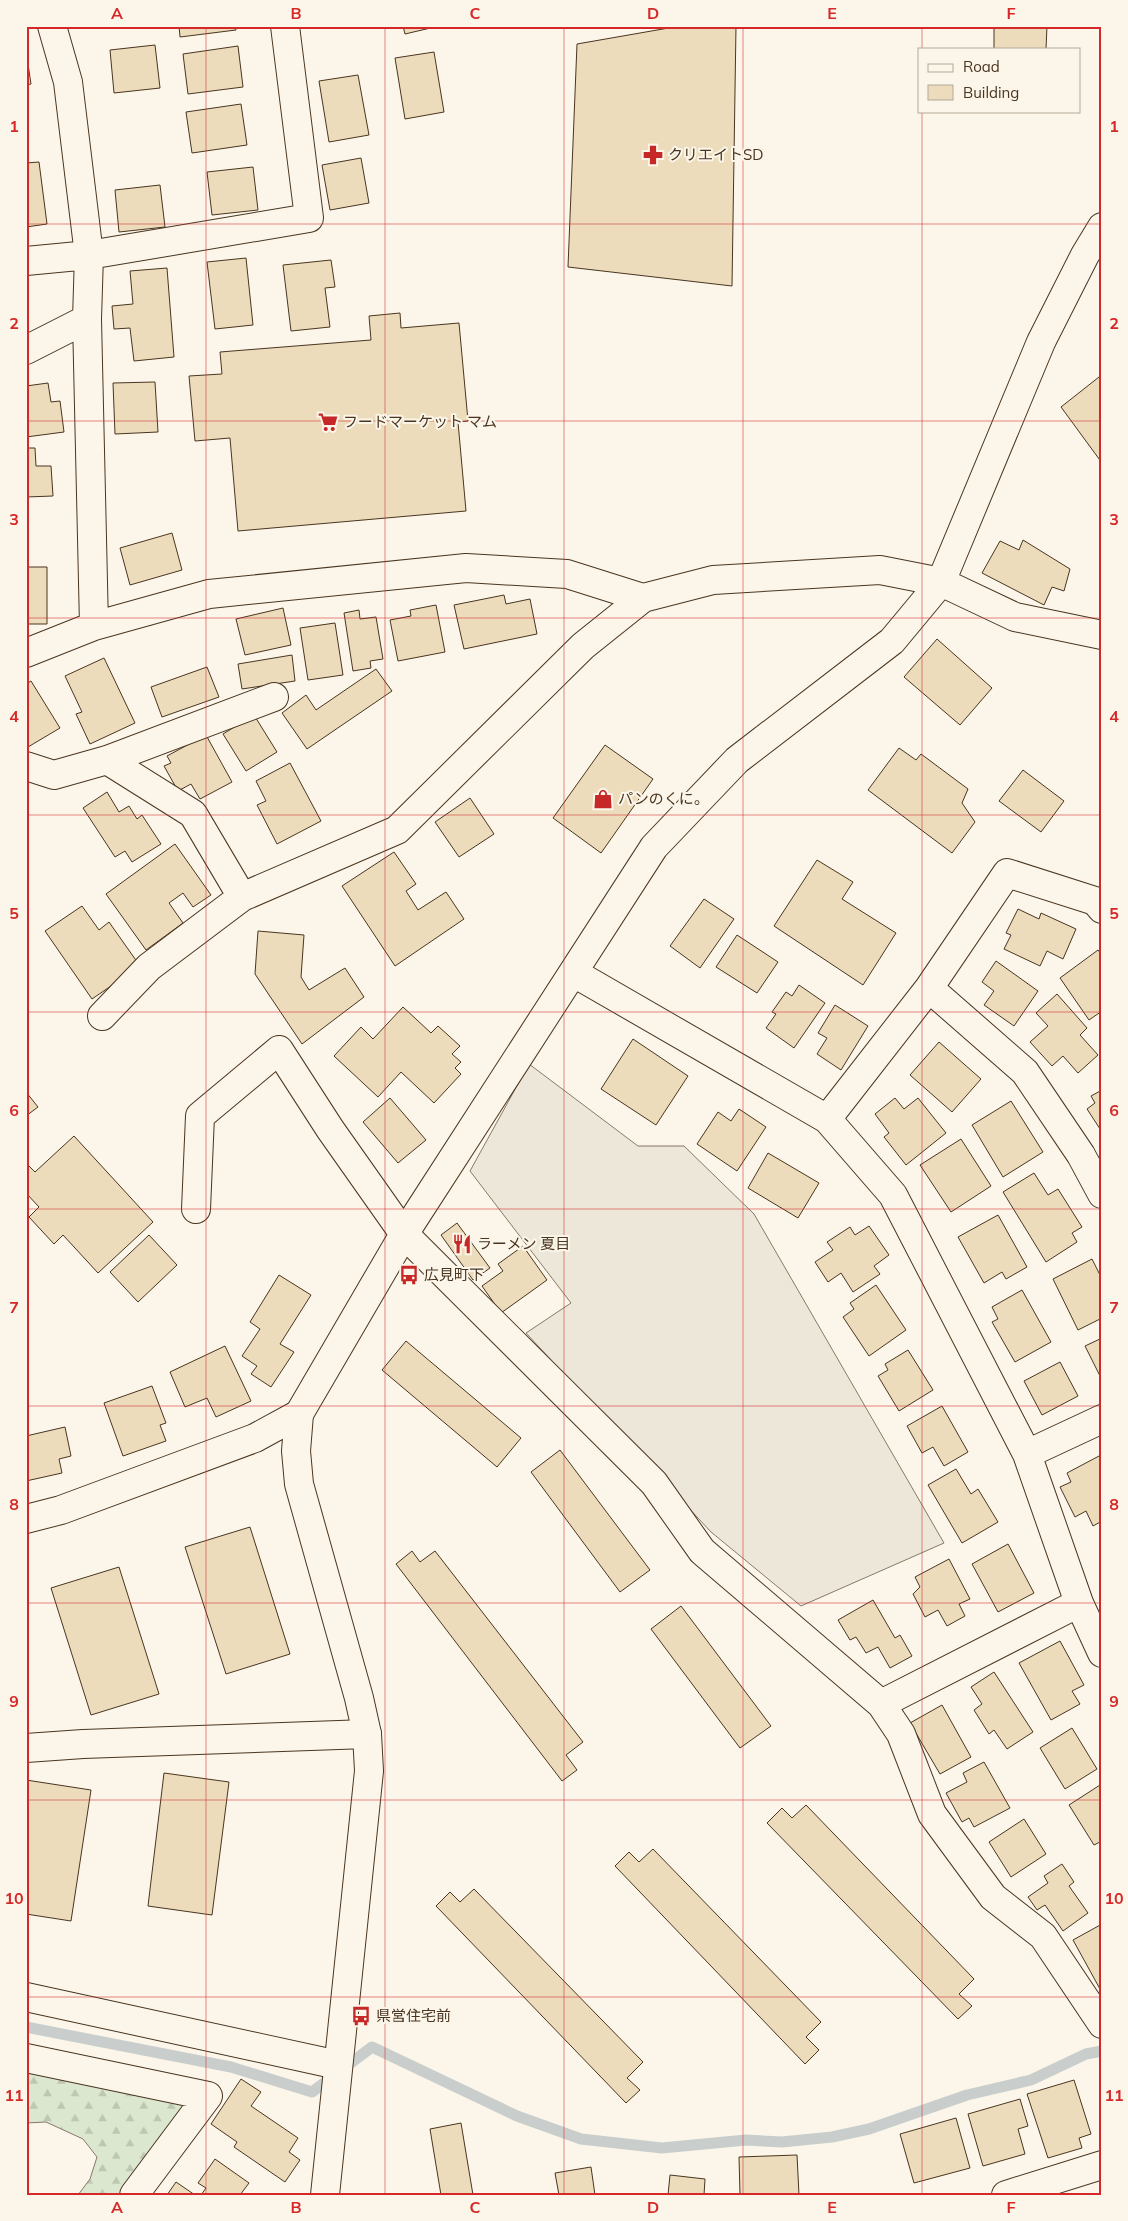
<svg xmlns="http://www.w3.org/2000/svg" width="1128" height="2221" font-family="Mulish,'Noto Sans JP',sans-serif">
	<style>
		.forest { fill: url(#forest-firs); stroke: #887966 }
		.parking { fill: #ede7d9; stroke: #887966 }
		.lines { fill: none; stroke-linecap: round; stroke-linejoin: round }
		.stream { stroke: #c9cecd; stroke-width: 11 }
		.building { fill: #ecdcbc; stroke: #4a3520 }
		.street-casing { stroke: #4a3520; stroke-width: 30 }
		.secondary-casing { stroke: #4a3520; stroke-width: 30 }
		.street { stroke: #fbf6e9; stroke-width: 28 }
		.secondary { stroke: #fbf6e9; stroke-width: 28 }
		.grid { fill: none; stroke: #d62828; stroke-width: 1; stroke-opacity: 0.55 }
		.labels { text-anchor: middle; stroke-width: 4; stroke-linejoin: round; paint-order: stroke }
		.poi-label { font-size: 15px; fill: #4a3520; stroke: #fbf6e9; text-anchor: start }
		.neatline { fill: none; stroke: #d62828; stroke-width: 2 }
		.grid-label { font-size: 16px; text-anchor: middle; font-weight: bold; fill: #d62828 }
	</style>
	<defs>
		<pattern id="forest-firs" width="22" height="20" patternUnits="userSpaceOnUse" patternTransform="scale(1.25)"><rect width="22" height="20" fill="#dce7d0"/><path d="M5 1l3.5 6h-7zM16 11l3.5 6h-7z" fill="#bec7b2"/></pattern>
	</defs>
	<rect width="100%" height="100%" fill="#fbf6e9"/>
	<path class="forest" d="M26,2068l164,31 -68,96h-44l12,-16 7,-22 -14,-18 -37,-17 -20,1z"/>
	<path class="parking" d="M529,1064l109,82h46l70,68 190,329 -143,63 -90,-74 -185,-199 45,-30 -101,-132z"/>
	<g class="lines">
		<path class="stream" d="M26,2027l205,40 81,25 60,-45 145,69 64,23 81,9 84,-8 36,2 50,-5 37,-8 98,-34 64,-15 55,-26 16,-3"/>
	</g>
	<path class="building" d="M179,26h56l1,4 -56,7z
		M403,26h36l-34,8z
		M680,26h56l-4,260 -164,-19 9,-223z
		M994,26h53l-1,23h-52z
		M155,45l5,43 -46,5 -4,-43z
		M238,46l5,41 -55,7 -5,-40z
		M26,51l5,33 -5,1z
		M434,52l10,60 -39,7 -10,-61z
		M358,75l11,60 -40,7 -10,-61z
		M241,104l6,41 -55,8 -6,-41z
		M361,158l8,45 -39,7 -8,-45z
		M39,162l8,62 -21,3v-64z
		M253,167l5,43 -46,5 -5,-43z
		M160,185l5,42 -46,5 -4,-42z
		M246,258l7,67 -38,4 -8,-67z
		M331,260l4,27 -10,1 5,39 -39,4 -8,-66z
		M167,268l7,89 -40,4 -4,-33 -16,1 -2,-23 21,-2 -3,-33z
		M400,313l1,15 58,-5 9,98 -10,1 8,89 -228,20 -8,-93 -35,3 -6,-65 33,-2 -2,-22 151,-12 -2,-24z
		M1099,377l3,4v82l-41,-56z
		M155,382l3,50 -43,2 -2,-51z
		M48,383l3,19 9,-1 4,31 -38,5v-51z
		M26,448h9l1,18h15l2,30 -27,1z
		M172,533l10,37 -52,15 -10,-37z
		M1023,540l47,29 -6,22 -12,-4 -8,18 -62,-32 18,-32 19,9z
		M26,567h21v57h-21z
		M504,595l2,9 24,-5 7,35 -73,15 -10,-44z
		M436,605l9,47 -47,9 -8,-41 21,-4 -1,-6z
		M283,608l8,37 -46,10 -9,-36z
		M359,610l1,9 16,-2 7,42 -13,2 1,7 -18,3 -9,-58z
		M335,623l8,52 -35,5 -8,-52z
		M937,639l55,49 -32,37 -56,-48z
		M292,655l3,26 -53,8 -4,-25z
		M104,658l31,65 -45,21 -14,-30 6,-2 -17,-36z
		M207,667l12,30 -57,20 -11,-30z
		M376,669l16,22 -85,58 -25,-36 24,-18 10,15z
		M31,681l29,47 -32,19 -2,-3v-60z
		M254,715l23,37 -31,19 -23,-37z
		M206,735l26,47 -32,17 -9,-15 -13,7 -14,-25 7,-3 -4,-7z
		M605,745l48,34 -52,74 -48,-35z
		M899,748l17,12 5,-6 47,35 -6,14 13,19 -23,31 -84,-63z
		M290,763l31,58 -44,23 -20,-39 9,-4 -10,-20z
		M1023,770l41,31 -23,31 -42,-31z
		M107,792l12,20 10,-6 8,13 5,-4 19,29 -29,18 -7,-11 -10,6 -32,-49z
		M470,798l24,36 -35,23 -24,-35z
		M175,844l36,51 -18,12 -10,-14 -14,10 14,20 -37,27 -40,-56z
		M394,852l22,32 -10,7 12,19 28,-18 18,27 -69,47 -53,-80z
		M817,860l36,22 -11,17 54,34 -33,52 -89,-59z
		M704,899l30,20 -34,49 -30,-22z
		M82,906l17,24 10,-8 31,44 -48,33 -47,-68z
		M1018,909l21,10 2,-6 35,16 -13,30 -16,-8 -7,15 -36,-17 7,-14 -5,-2z
		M258,931l46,4 -3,42 8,13 36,-22 19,29 -62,47 -47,-70z
		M737,935l41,27 -21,31 -41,-26z
		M1098,950l4,5v56l-13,9 -29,-42z
		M996,961l42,30 -24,35 -30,-21 10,-14 -12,-9z
		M799,985l26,18 -31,45 -28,-20 10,-14 -4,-2 14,-20 6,4z
		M1057,994l30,34 -7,7 18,20 -20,18 -15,-17 -11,10 -22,-24 18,-16 -12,-13z
		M835,1005l33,21 -27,44 -24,-16 10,-16 -9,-5z
		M403,1007l28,26 7,-7 22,20 -8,8 9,8 -6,6 6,6 -27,29 -33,-31 -23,25 -44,-41 27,-29 12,12z
		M633,1039l55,37 -32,49 -55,-36z
		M939,1042l42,37 -29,33 -42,-37z
		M1102,1090v42l-15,-23 8,-6 -4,-7z
		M26,1092l12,15 -12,9z
		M390,1098l36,42 -28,23 -35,-41z
		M895,1098l9,11 14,-11 28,35 -40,32 -22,-28 5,-4 -14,-19z
		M1011,1101l32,51 -40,25 -31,-52z
		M739,1109l27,18 -29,44 -40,-27 21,-32 13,9z
		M74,1136l79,86 -55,51 -35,-38 -9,9 -25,-27 10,-10 -13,-14v-30l9,9z
		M961,1139l30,47 -40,26 -31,-47z
		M768,1153l51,30 -21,35 -50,-30z
		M1034,1173l14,22 10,-6 24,38 -10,6 5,9 -31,20 -43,-70z
		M998,1215l29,52 -21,12 -4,-7 -18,11 -26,-46z
		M457,1223l33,45 -17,12 -32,-45z
		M869,1226l20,29 -15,11 6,8 -27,18 -12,-19 -13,9 -13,-20 18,-12 -6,-8 23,-15 5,8z
		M149,1235l28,30 -39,37 -28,-30z
		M523,1246l24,34 -46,33 -19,-27 21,-15 -5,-7z
		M1092,1259l10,20v39l-24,12 -25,-51z
		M279,1275l32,20 -31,49 14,8 -23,35 -20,-13 6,-8 -15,-10 18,-27 -10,-7z
		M876,1285l30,45 -37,26 -26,-39 11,-8 -4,-6z
		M1022,1290l29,52 -36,20 -23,-40 6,-3 -6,-12z
		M1102,1338v42l-17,-34z
		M406,1341l115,97 -24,29 -115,-97z
		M225,1346l26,55 -35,16 -9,-19 -22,9 -15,-35z
		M908,1350l25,40 -34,21 -21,-35 10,-6 -3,-6z
		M1060,1362l18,34 -36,19 -18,-34z
		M152,1386l14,37 -6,2 6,16 -43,15 -19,-53z
		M942,1406l26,46 -24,14 -11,-19 -11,6 -15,-27z
		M65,1427l6,29 -12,3 3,14 -36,8v-45z
		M560,1450l90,120 -30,22 -89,-120z
		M1099,1456l3,5v60l-9,5 -7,-15 -11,6 -15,-30 11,-5 -4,-9z
		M956,1469l15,25 7,-5 20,33 -36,21 -34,-58z
		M250,1527l40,127 -64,20 -41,-127z
		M1008,1544l26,49 -36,19 -26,-48z
		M412,1551l8,11 15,-11 148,191 -17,13 11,15 -15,11 -166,-217z
		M949,1559l21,40 -11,5 6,12 -18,10 -9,-16 -13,7 -12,-23 7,-7 -5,-10z
		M119,1567l40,127 -68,21 -40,-127z
		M873,1600l22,38 5,-3 12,21 -22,12 -12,-21 -12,6 -10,-16 -6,3 -12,-20z
		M681,1606l90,120 -31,22 -89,-119z
		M1060,1641l24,44 -12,6 8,13 -29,16 -32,-57z
		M994,1672l39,60 -26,17 -13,-19 -5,4 -15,-24 8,-6 -11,-17z
		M942,1705l29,52 -31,17 -30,-51z
		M1072,1728l25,41 -32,20 -25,-41z
		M984,1762l26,46 -36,19 -5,-9 -7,4 -16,-29 21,-11 -4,-9z
		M164,1773l65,9 -17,133 -64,-9z
		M26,1780l65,10 -20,131 -45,-7z
		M1100,1785l2,56 -8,4 -25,-40z
		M806,1805l168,174 -15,15 13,12 -14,13 -191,-196 15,-15 10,10z
		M1024,1819l22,35 -35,23 -22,-35z
		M653,1849l168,173 -15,15 13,13 -14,14 -190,-198 14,-14 10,10z
		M1062,1864l12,18 -5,4 19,27 -25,18 -18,-26 -8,5 -9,-13 20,-14 -4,-7z
		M474,1889l169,173 -16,16 13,12 -14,13 -190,-197 14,-14 10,10z
		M1102,1924v64l-2,1 -27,-49z
		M241,2079l20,13 -10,14 47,32 -9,14 11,8 -15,22 -51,-35 3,-5 -26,-18z
		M1074,2080l17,54 -12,4 3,10 -34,10 -21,-64z
		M1020,2099l8,27 -10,3 7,25 -42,12 -15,-52z
		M956,2118l14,50 -56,15 -14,-49z
		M461,2123l12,72h-32l-11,-66z
		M797,2155l2,40h-59l-1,-38z
		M215,2159l34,24 -9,12h-39l5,-7 -8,-5z
		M591,2167l4,28h-36l-4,-22z
		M670,2175l35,4 -1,16h-36z
		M176,2182l19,13h-28z"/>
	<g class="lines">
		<defs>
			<path id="street" d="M52,26l16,56 21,173 -2,64 7,307
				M26,261l63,-6 220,-37 -24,-192
				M26,350l61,-31
				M26,653l68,-27 115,-32 257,-26 101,6 76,24 70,-18 167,-10 61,12 74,35 87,18
				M107,760l86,54 49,83
				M26,766l28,9 53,-15 167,-63
				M574,973l253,146 66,76 134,259 52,149 23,50
				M929,988l96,84 56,83 21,39
				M102,1016l47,-49 93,-70 155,-67 186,-184 60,-48
				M827,1119l102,-131 78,-115 88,28 7,8
				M196,1209l4,-93 79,-66 51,79 74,105 250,249 48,68 179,153 20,30 31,80 61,83 50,39 59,88
				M299,1414l105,-180 250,-387 83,-87 155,-119 49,-59 100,-240 44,-87 17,-28
				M1027,1454l75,-35
				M881,1704l198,-101
				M26,1748l57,-4 284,-10
				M26,2058l182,38 -74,99
				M1006,2195l96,-30"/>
			<path id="secondary" d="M299,1414l-3,37 3,33 60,214 8,36 2,37 -44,424
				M26,1519l35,-9 194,-72 44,-24
				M26,1997l312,68"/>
		</defs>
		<use href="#street" class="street-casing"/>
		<use href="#secondary" class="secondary-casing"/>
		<use href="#street" class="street"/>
		<use href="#secondary" class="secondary"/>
	</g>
	<path class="grid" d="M206,26v2169M385,26v2169M564,26v2169M743,26v2169M922,26v23M922,111v2084M26,224h1076M26,421h1076M26,618h1076M26,815h1076M26,1012h1076M26,1209h1076M26,1406h1076M26,1603h1076M26,1800h1076M26,1997h1076"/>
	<defs>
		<symbol id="pharmacy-bare" viewBox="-9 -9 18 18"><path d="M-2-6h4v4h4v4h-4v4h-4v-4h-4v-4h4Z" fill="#c62828" stroke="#fbf6e9" stroke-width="2.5" paint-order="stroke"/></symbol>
		<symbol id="supermarket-bare" viewBox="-9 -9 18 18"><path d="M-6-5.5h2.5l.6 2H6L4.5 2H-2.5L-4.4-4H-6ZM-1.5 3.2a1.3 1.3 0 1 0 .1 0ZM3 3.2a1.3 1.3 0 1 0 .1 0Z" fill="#c62828" stroke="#fbf6e9" stroke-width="2.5" paint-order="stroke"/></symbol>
		<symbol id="shop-bare" viewBox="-9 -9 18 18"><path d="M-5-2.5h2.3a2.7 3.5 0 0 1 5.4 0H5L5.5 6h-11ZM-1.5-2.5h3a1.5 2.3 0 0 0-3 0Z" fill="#c62828" stroke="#fbf6e9" stroke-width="2.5" paint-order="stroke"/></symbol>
		<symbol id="restaurant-bare" viewBox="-9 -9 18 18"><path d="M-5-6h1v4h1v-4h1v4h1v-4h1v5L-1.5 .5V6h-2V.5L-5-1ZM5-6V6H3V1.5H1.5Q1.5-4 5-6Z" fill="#c62828" stroke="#fbf6e9" stroke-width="2.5" paint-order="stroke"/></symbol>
		<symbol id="bus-bare" viewBox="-9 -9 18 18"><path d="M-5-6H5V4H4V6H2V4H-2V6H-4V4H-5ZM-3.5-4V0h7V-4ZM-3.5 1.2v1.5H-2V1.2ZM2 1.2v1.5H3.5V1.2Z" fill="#c62828" stroke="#fbf6e9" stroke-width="2.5" paint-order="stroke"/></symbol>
	</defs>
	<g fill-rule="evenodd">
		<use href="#pharmacy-bare" x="639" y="141" width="28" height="28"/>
		<use href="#supermarket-bare" x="314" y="408" width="28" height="28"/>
		<use href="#shop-bare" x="589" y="785" width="28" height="28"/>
		<use href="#restaurant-bare" x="448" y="1230" width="28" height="28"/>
		<use href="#bus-bare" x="395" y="1261" width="28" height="28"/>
		<use href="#bus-bare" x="347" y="2002" width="28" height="28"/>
	</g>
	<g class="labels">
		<g class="poi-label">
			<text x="668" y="160">クリエイトSD</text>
			<text x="343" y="427">フードマーケット マム</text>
			<text x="618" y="804">パンのくに。</text>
			<text x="477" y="1249">ラーメン 夏目</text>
			<text x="424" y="1280">広見町下</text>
			<text x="376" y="2021">県営住宅前</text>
		</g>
	</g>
	<rect width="1128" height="2221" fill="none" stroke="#fbf6e9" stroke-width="55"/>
	<rect x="918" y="48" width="162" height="65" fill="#fbf6e9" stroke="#b4a999"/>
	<rect x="928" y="64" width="25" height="8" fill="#fbf6e9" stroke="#b4a999"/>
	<text x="963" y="72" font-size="15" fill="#4a3520">Road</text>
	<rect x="928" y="85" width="25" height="15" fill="#ecdcbc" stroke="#b4a999"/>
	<text x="963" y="98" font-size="15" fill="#4a3520">Building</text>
	<rect x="28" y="28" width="1072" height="2166" class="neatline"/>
	<g class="grid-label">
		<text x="117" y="19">A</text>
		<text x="296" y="19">B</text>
		<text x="475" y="19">C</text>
		<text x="653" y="19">D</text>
		<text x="832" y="19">E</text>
		<text x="1011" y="19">F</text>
		<text x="14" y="132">1</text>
		<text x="1114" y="132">1</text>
		<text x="14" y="329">2</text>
		<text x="1114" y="329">2</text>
		<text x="14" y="525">3</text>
		<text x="1114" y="525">3</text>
		<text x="14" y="722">4</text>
		<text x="1114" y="722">4</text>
		<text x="14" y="919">5</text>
		<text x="1114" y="919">5</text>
		<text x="14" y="1116">6</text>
		<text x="1114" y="1116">6</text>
		<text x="14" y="1313">7</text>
		<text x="1114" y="1313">7</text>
		<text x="14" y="1510">8</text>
		<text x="1114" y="1510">8</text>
		<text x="14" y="1707">9</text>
		<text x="1114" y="1707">9</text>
		<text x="14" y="1904">10</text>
		<text x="1114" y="1904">10</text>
		<text x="14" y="2101">11</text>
		<text x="1114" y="2101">11</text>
		<text x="117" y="2213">A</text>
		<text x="296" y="2213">B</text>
		<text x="475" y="2213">C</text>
		<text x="653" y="2213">D</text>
		<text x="832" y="2213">E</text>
		<text x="1011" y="2213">F</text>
	</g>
</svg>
